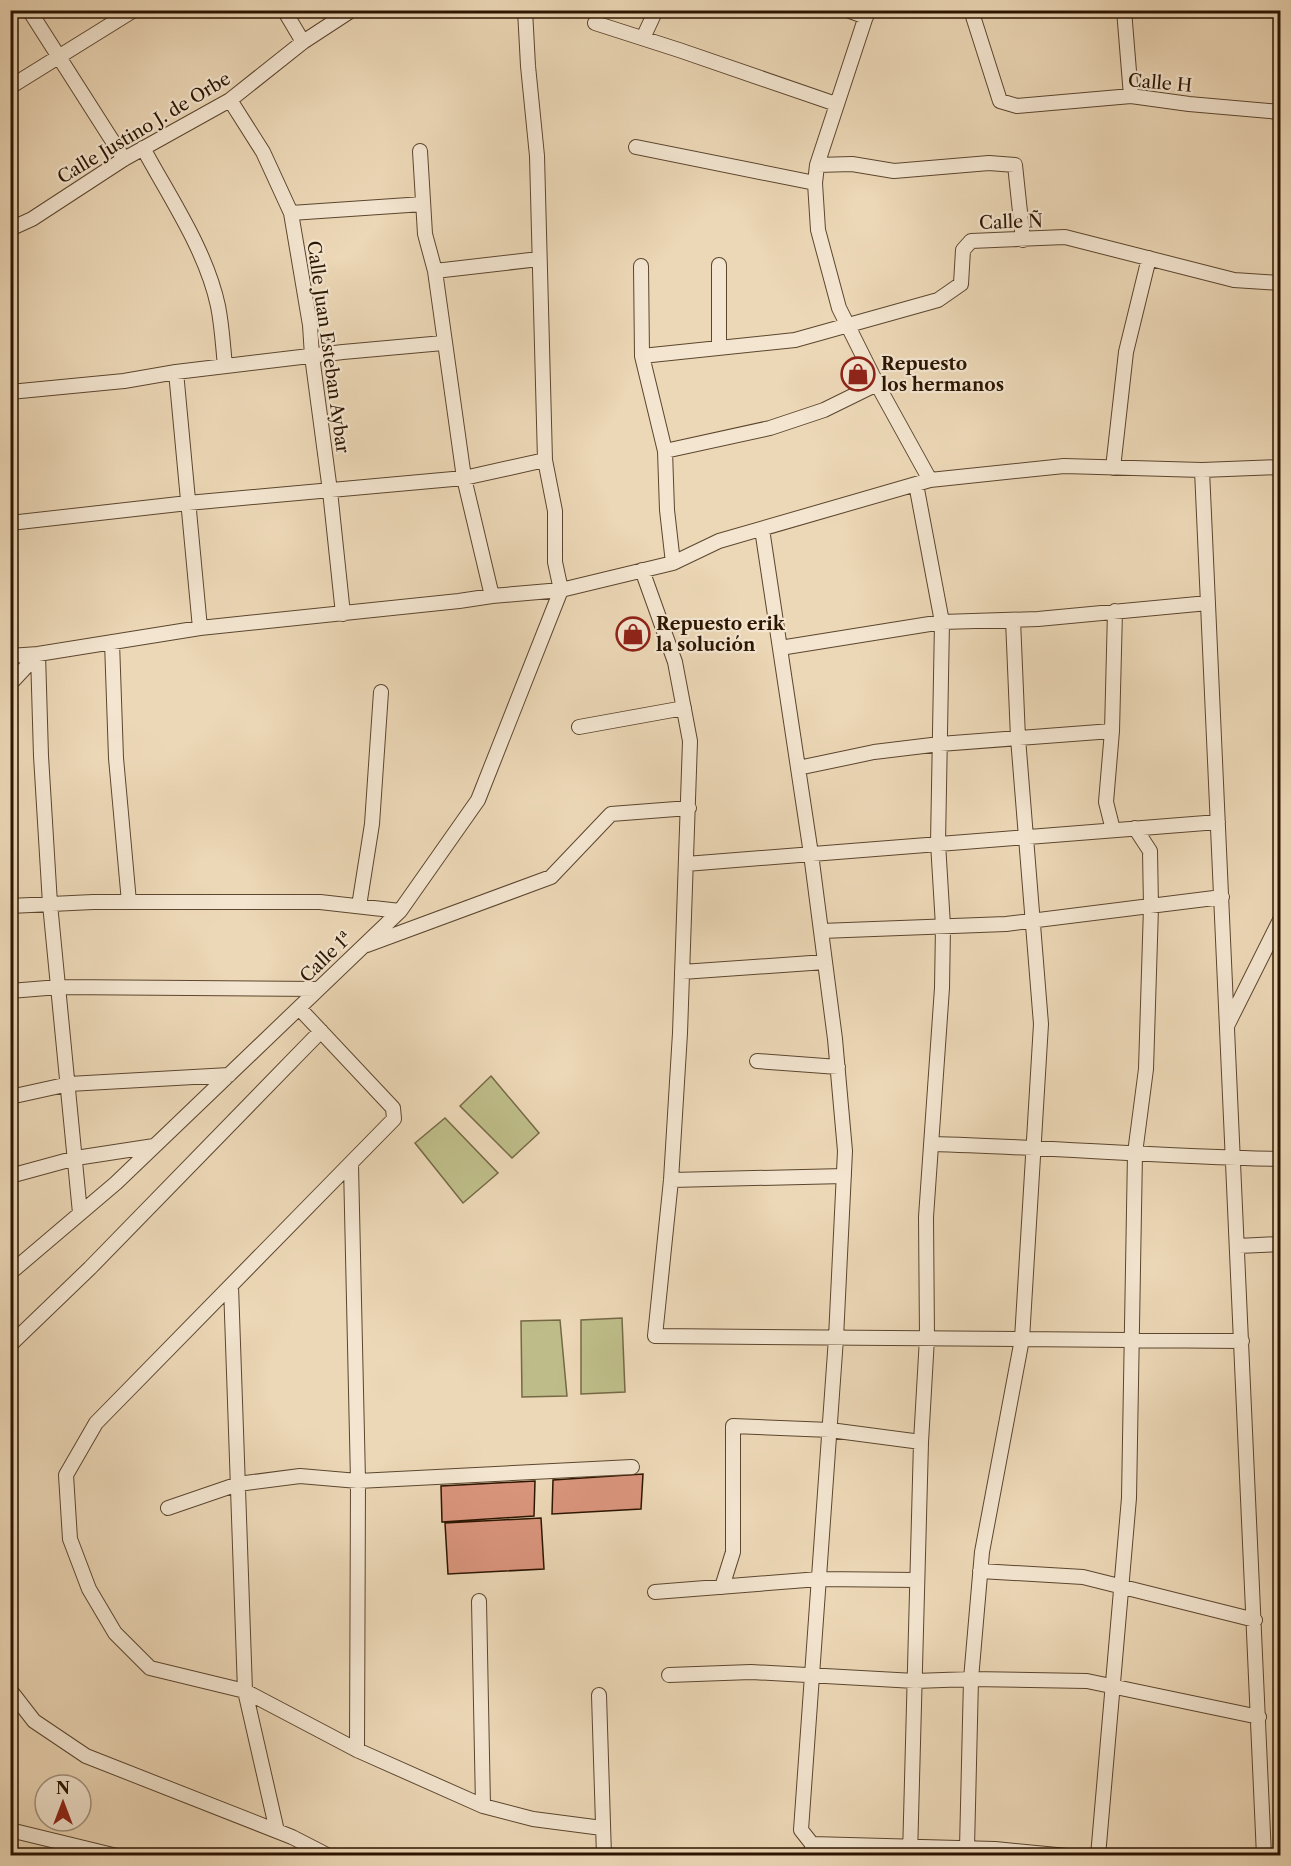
<svg xmlns="http://www.w3.org/2000/svg" width="1291" height="1866" font-family="'Libre Caslon Text',serif">
	<style>
		.green { fill: #bebd89; stroke: #756945; stroke-width: 1.5 }
		.building { fill: #da957d; stroke: #2c1501; stroke-width: 1.5 }
		.lines { fill: none; stroke-linecap: round; stroke-linejoin: round }
		.minor-casing { stroke: #5c462e; stroke-width: 16 }
		.minor { stroke: #f3e5d0; stroke-width: 14 }
		.labels { text-anchor: middle; stroke-width: 4.5; stroke-linejoin: round; paint-order: stroke }
		.street-label { font-size: 18px; fill: #2c1501; stroke: #f3e5d0 }
		.poi-label { font-size: 18px; font-weight: bold; fill: #2c1501; stroke: #f3e5d0; text-anchor: start }
	</style>
	<rect width="100%" height="100%" fill="#ecd7b6"/>
	<filter id="stains"><feTurbulence type="fractalNoise" baseFrequency=".00333" numOctaves="4"/><feColorMatrix values="0 0 0 0 .2 0 0 0 0 .09 0 0 0 0 .02 0 0 0 .5 -.17"/></filter>
	<radialGradient id="worn" r=".72"><stop offset=".6" stop-color="#630" stop-opacity="0"/><stop offset="1" stop-color="#630" stop-opacity=".3"/></radialGradient>
	<path class="green" d="M491,1076l48,57 -27,25 -52,-52z
		M445,1118l53,55 -35,30 -48,-60z
		M622,1318l3,74 -44,2v-74z
		M560,1320l7,76 -45,1 -1,-76z"/>
	<path class="building" d="M643,1474l-2,35 -89,5 1,-34z
		M535,1481l-1,35 -92,6 -1,-36z
		M541,1518l3,51 -96,5 -3,-51z"/>
	<g class="lines">
		<defs>
			<path id="minor" d="M29,10l95,149
				M284,10l19,32
				M847,10l19,7
				M868,10l-51,155 -2,18 3,47 21,78 38,76 53,96
				M971,10l29,91 17,5 114,-10 58,8 91,8
				M1124,10l7,86
				M595,23l84,27 157,54
				M643,38l13,-28
				M10,87l124,-77
				M230,100l33,52 28,61 19,112 2,31 18,135 13,123
				M636,147l179,36
				M143,148c27,50 63,102 75,158 4,20 5,40 7,60
				M420,151l5,83 10,37 29,207 28,118
				M817,165l35,-1 42,7 95,-8 26,2 8,75
				M291,213l132,-9
				M10,229l22,-10 92,-60 106,-59 73,-58 49,-32
				M719,265v83
				M641,266l1,90 23,95
				M435,271l104,-12
				M642,356l153,-16 143,-40 23,-16 2,-34 8,-9 94,-4 169,43 46,3
				M176,372l24,256
				M10,392l114,-11 52,-9 167,-20 100,-9
				M1113,468l13,-116 23,-94
				M1202,470l62,1386
				M10,523l178,-20 276,-25 81,-18
				M762,529l49,325 24,185 10,112 -9,187 -35,492 11,14 -1,12
				M673,563l-6,-53 -2,-59 105,-23 54,-18 53,-26
				M642,570l33,92 15,79 -10,292 -9,147 -16,156 587,5
				M112,642l4,116 13,144
				M780,648l162,-26 96,-3 170,-16
				M38,654l3,102 9,148 30,309
				M10,656l28,-2 162,-26 259,-27 33,-5 69,-6 112,-27 46,-22 211,-61 134,-14 138,4 78,-3
				M10,684l28,-30
				M579,727l105,-19
				M798,768l76,-16 66,-8 172,-13
				M1113,830l-7,-28 6,-71 3,-120
				M686,864l532,-42
				M10,906l83,-4h227l80,9
				M359,906l13,-82 9,-132
				M821,931l185,-7 216,-27
				M367,945l184,-68 60,-63 78,-6
				M682,972l143,-10
				M10,991l49,-4 259,2
				M299,1008l94,100 1,11 -298,304 -30,52 4,64 19,50 26,44 35,35 95,23 112,59 126,56 50,13 69,9
				M1228,1024l52,-104
				M757,1061l81,6
				M10,1097l59,-13 160,-9
				M931,1144c117,3 233,13 349,15
				M351,1165l7,316 -1,269
				M10,1176l66,-18 78,-12
				M671,1180l173,-4
				M1238,1246l42,-2
				M10,1273l106,-90 284,-272 78,-111 83,-210 -6,-28v-51l-10,-51 -8,-304 -9,-90 -3,-56
				M231,1286l14,405 32,140
				M10,1345l80,-77 231,-237
				M168,1508l70,-24 62,-8 58,5 274,-14
				M980,1571l103,6 172,43
				M722,1587l11,-35v-126l97,4 91,12
				M655,1592l164,-13 98,1
				M479,1601l4,205
				M669,1675l82,-3 164,9 56,-2 116,2 172,36
				M10,1690l24,31 52,35 206,81 37,19
				M599,1695l5,161
				M10,1830l107,26
				M812,1844l183,5 72,7
				M967,1848l4,-169 11,-127 40,-213 19,-315 -23,-286 -5,-118
				M910,1856l11,-414 6,-104 -1,-121 16,-229 1,-62 -5,-83 4,-221 -26,-138
				M1098,1856l31,-358 6,-345 11,-84 5,-162 -1,-56 -15,-23"/>
		</defs>
		<use href="#minor" class="minor-casing"/>
		<use href="#minor" class="minor"/>
	</g>
	<defs>
		<symbol id="shop-ring" viewBox="-11 -11 22 22"><circle r="9.5" fill="#f3e5d0" stroke="#8f2418" stroke-width="1.5"/><path d="M-5-2.5h2.3a2.7 3.5 0 0 1 5.4 0H5L5.5 6h-11ZM-1.5-2.5h3a1.5 2.3 0 0 0-3 0Z" fill="#8f2418"/></symbol>
	</defs>
	<g fill-rule="evenodd">
		<use href="#shop-ring" x="839" y="355" width="38" height="38"/>
		<use href="#shop-ring" x="614" y="615" width="38" height="38"/>
	</g>
	<g class="labels">
		<g class="street-label">
			<text transform="translate(1160 83) rotate(5)" y="6">Calle H</text>
			<text transform="translate(144 128) rotate(-31)" y="6">Calle Justino J. de Orbe</text>
			<text transform="translate(1011 222) rotate(-2)" y="6">Calle Ñ</text>
			<text transform="translate(328 347) rotate(82)" y="6">Calle Juan Esteban Aybar</text>
			<text transform="translate(326 957) rotate(-44)" y="6">Calle 1ª</text>
		</g>
		<g class="poi-label">
			<text x="881" y="370">Repuesto<tspan x="881" dy="21">los hermanos</tspan></text>
			<text x="656" y="630">Repuesto erik<tspan x="656" dy="21">la solución</tspan></text>
		</g>
	</g>
	<rect width="1291" height="1866" fill="none" stroke="#ecd7b6" stroke-width="36"/>
	<rect x="12" y="12" width="1267" height="1842" fill="none" stroke="#2c1501" stroke-width="3"/>
	<rect x="18" y="18" width="1255" height="1830" fill="none" stroke="#2c1501" stroke-width="1.5"/>
	<g transform="translate(63 1803)"><circle r="28" fill="#f3e5d0" stroke="#a3927d" stroke-width="1.5"/>
	<path d="M0-4.5L10 22L0 15L-10 22Z" fill="#8f2418"/>
	<text y="-9" font-size="16" font-weight="bold" text-anchor="middle" fill="#2c1501">N</text>
	</g>
	<rect width="100%" height="100%" filter="url(#stains)"/>
	<rect width="100%" height="100%" fill="url(#worn)"/>
</svg>
